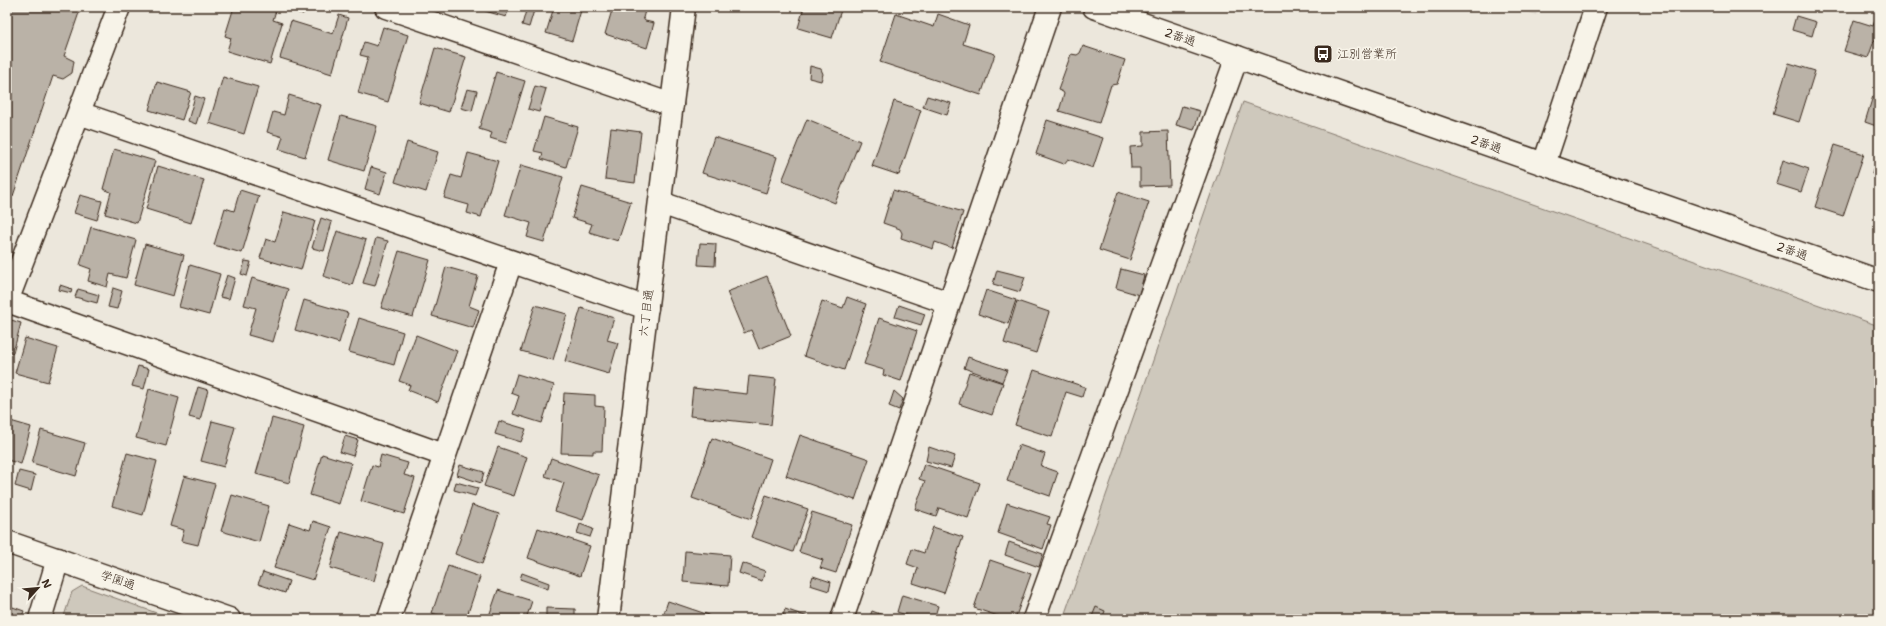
<svg xmlns="http://www.w3.org/2000/svg" width="1886" height="626" font-family="'Shantell Sans','Klee One',sans-serif">
	<style>
		.built { fill: #ddd7cc }
		.green { fill: #cec8bc; stroke: #84796d }
		.building { fill: #bab2a7; stroke: #3b2a1e }
		.lines { fill: none; stroke-linecap: round; stroke-linejoin: round }
		.minor-casing { stroke: #3b2a1e; stroke-width: 25 }
		.tertiary-casing { stroke: #3b2a1e; stroke-width: 25 }
		.minor { stroke: #f7f3e8; stroke-width: 22 }
		.tertiary { stroke: #f7f3e8; stroke-width: 22 }
		.labels { text-anchor: middle; stroke-width: 3.5; stroke-linejoin: round; paint-order: stroke }
		.street-label { font-size: 12px; fill: #3b2a1e; stroke: #f7f3e8 }
		.poi-label { font-size: 12px; fill: #3b2a1e; stroke: #f7f3e8; text-anchor: start }
	</style>
	<rect width="100%" height="100%" fill="#ece7dc"/>
	<filter id="ink" filterUnits="userSpaceOnUse"><feTurbulence type="fractalNoise" baseFrequency=".025" numOctaves="2"/><feDisplacementMap in="SourceGraphic" scale="8" xChannelSelector="R" yChannelSelector="G"/><feConvolveMatrix kernelMatrix="1 2 1 2 8 2 1 2 1" color-interpolation-filters="sRGB"/></filter>
	<g filter="url(#ink)">
		<path class="built" d="M1511,7h27l-2,8z"/>
		<path class="green" d="M1243,102l636,224v293h-816z
			M82,586l91,33h-110l9,-27z"/>
		<path class="building" d="M7,7h74l-17,49 10,5 -2,12 -9,6 -10,-3 -40,120 -6,-1z
			M234,7h43l-4,13 9,3 -12,41 -43,-13 4,-13 -6,-2z
			M293,7h13l-3,7 -11,-3z
			M487,7h22l-3,10 -21,-6z
			M527,7h8l-6,20 -7,-2z
			M554,7h28l-10,34 -26,-8z
			M611,7h35l-3,11 2,3 9,2 -7,25 -42,-14 7,-24z
			M804,7h38l-10,31 -34,-10z
			M1879,9v34l-5,-2 -6,17 -24,-7 10,-31 19,6z
			M896,14l38,13 4,-13 31,11 -6,19 32,10 -14,41 -101,-33z
			M339,15l9,3 -16,56 -52,-16 11,-37 42,13z
			M1796,16l20,6 -4,14 -20,-6z
			M383,27l25,8 -20,67 -30,-9 10,-36 -8,-2 4,-13 13,4z
			M1083,46l42,14 -8,24 -6,1 -12,38 -40,-12 5,-17 -1,-2 -5,-2 13,-36 6,1 3,-2z
			M435,48l31,9 -17,55 -30,-9z
			M1789,63l26,8 -16,51 -26,-8z
			M810,66l11,3 2,5 -2,7 -12,-3z
			M496,72l29,9 -19,62 -16,-5 2,-5 -13,-4z
			M223,77l35,10 -14,47 -35,-11z
			M157,82l34,10 -9,28 -33,-10z
			M535,86l11,3 -7,23 -11,-3z
			M467,89l10,2 -5,20 -11,-3z
			M289,95l32,10 -16,52 -26,-8 4,-12 -16,-5 6,-20 11,3z
			M195,96l9,3 -8,25 -8,-3z
			M927,96l24,7 -4,12 -24,-8z
			M1873,96l6,2v29l-14,-5z
			M894,101l27,9 -22,65 -27,-9z
			M1182,106l18,5 -6,19 -18,-5z
			M341,116l36,10 -13,45 -36,-11z
			M544,117l34,10 -12,40 -25,-8 2,-6 -9,-2z
			M807,119l53,22 -25,62 -53,-22z
			M1047,120l56,18 -10,30 -25,-9 -4,5 -28,-10z
			M611,128l30,4 -6,51 -30,-4z
			M1168,131l2,54 -30,1v-18h-9l-1,-21 13,-1v-14z
			M714,137l63,20 -11,36 -64,-20z
			M407,142l31,10 -12,40 -31,-10z
			M1835,145l29,9 -21,62 -28,-9z
			M114,149l41,12 -18,62 -32,-9 6,-22 -8,-3z
			M468,153l30,8 -17,56 -14,-4 2,-8 -25,-7 7,-23 10,3z
			M1877,157h2v19l-7,-2z
			M1783,160l26,9 -8,23 -25,-8z
			M521,165l42,12 -19,65 -17,-5 4,-14 -26,-8z
			M158,166l46,14 -13,43 -45,-14z
			M371,167l16,5 -7,22 -15,-5z
			M582,187l49,15 -13,39 -29,-9 3,-8 -20,-6z
			M240,190l19,6 -17,57 -28,-8 11,-37 9,3z
			M893,190l70,22 -11,36 -17,-6 -2,7 -32,-11 1,-5 -2,-4 -17,-6z
			M1118,192l31,10 -19,58 -31,-10z
			M80,195l22,6 -5,19 -23,-7z
			M284,212l31,9 -14,49 -41,-12 6,-19 9,3z
			M321,218l11,4 -8,29 -12,-3z
			M91,227l45,13 -10,38 -16,-4 -3,13 -19,-6 3,-12 -11,-4z
			M337,231l29,9 -14,45 -29,-9z
			M376,238l12,3 -13,45 -12,-3z
			M700,243l16,1 -1,22 -17,-1z
			M145,244l39,11 -11,41 -39,-11z
			M399,251l31,9 -17,57 -32,-9z
			M245,261l6,1 -4,14 -6,-2z
			M190,265l30,9 -11,41 -30,-8z
			M446,267l32,9 -9,30 10,4 -6,18 -41,-12z
			M1121,269l23,6 -5,20 -23,-7z
			M997,270l28,7 -5,15 -27,-8z
			M227,275l8,3 -6,21 -9,-2z
			M767,276l24,60 -32,13 -8,-19 -7,3 -17,-41z
			M252,278l36,11 -15,53 -25,-7 8,-27 -12,-3z
			M60,285l12,4 -1,4 -12,-3z
			M113,288l9,3 -5,18 -9,-2z
			M78,289l21,6 -2,8 -22,-6z
			M986,290l30,10 -8,24 -30,-10z
			M847,297l19,7 -22,66 -40,-14 18,-55 21,7z
			M304,300l44,13 -9,30 -44,-13z
			M1017,301l32,11 -13,41 -32,-10z
			M535,305l32,9 -14,46 -32,-9z
			M899,305l26,9 -4,11 -26,-8z
			M581,308l33,10 -7,22 11,3 -9,31 -44,-13z
			M359,318l44,14 -9,33 -45,-13z
			M879,318l38,13 -16,50 -18,-6 1,-5 -20,-6z
			M8,319l13,4 -8,30 -6,-2z
			M416,335l41,16 -19,51 -30,-12 2,-5 -11,-4z
			M25,338l33,10 -10,34 -33,-9z
			M968,357l39,13 -5,12 -38,-14z
			M138,366l11,3 -5,20 -12,-3z
			M1034,370l51,17 -3,10 -16,-5 -14,45 -37,-12z
			M969,372l34,11 -11,32 -33,-11z
			M517,374l37,11 -12,38 -29,-9 6,-18 -8,-3z
			M749,376l27,3 -5,46 -81,-9 3,-28 54,6z
			M198,387l10,3 -8,30 -11,-3z
			M149,389l30,9 -13,48 -30,-8z
			M894,391l9,8 -4,11 -10,-4z
			M564,393l31,2v11l9,1 -2,44h-9v3l-32,-1z
			M272,418l32,9 -15,56 -33,-9z
			M7,420l24,7 -10,37 -14,-4z
			M212,421l23,6 -11,40 -23,-6z
			M499,421l27,8 -5,13 -26,-8z
			M41,430l44,13 -9,33 -44,-13z
			M800,435l69,24 -14,41 -69,-24z
			M345,436l13,4 -5,16 -13,-4z
			M712,438l59,21 -20,60 -59,-21z
			M1019,445l26,9 -4,12 17,6 -8,24 -43,-15z
			M498,447l29,10 -13,39 -30,-10z
			M929,447l26,9 -4,12 -25,-7z
			M127,453l30,8 -14,54 -31,-9z
			M322,454l29,9 -12,41 -29,-9z
			M381,455l27,8 -4,12 11,3 -11,36 -43,-13 11,-36 6,2z
			M551,458l48,17 -16,45 -28,-9 9,-28 -19,-7z
			M924,464l56,19 -12,35 -29,-10 -3,8 -21,-7 10,-28 -6,-2z
			M460,465l24,7 -3,11 -24,-8z
			M19,471l16,4 -4,16 -16,-5z
			M184,476l31,8 -17,61 -17,-4 3,-11 -14,-4z
			M456,482l22,6 -3,8 -21,-6z
			M232,495l37,11 -10,36 -38,-11z
			M766,495l42,14 -15,43 -42,-15z
			M1007,503l43,14 -3,7 4,1 -8,24 -45,-16z
			M472,505l27,9 -17,50 -27,-10z
			M812,512l40,13 -16,48 -16,-5 3,-8 -24,-8z
			M313,521l18,6 -18,53 -39,-12 15,-45 21,7z
			M580,524l13,5 -3,8 -13,-4z
			M933,527l30,10 -19,56 -31,-10 5,-15 -11,-4 5,-15 12,4z
			M538,528l52,18 -10,30 -52,-18z
			M341,532l43,12 -10,37 -44,-13z
			M1009,542l34,12 -4,13 -34,-12z
			M685,551l45,4 -2,31 -45,-4z
			M990,560l41,14 -16,45h-8l-33,-11z
			M742,563l23,8 -3,10 -23,-8z
			M448,566l32,11 -14,42h-16l-18,-6z
			M263,572l26,9 -4,12 -27,-9z
			M522,573l27,10 -1,6 -28,-10z
			M813,576l18,6 -2,9 -19,-6z
			M498,590l34,11 -6,18h-38z
			M902,595l36,11 -4,13h-15l-22,-7z
			M668,601l41,14 -1,4h-46z
			M7,605l17,6 -3,8h-14z
			M1096,607l9,4 -3,8h-11z
			M546,608l29,1v10h-29z
			M785,609l29,10h-32z
			M872,611l21,8h-24z"/>
		<g class="lines">
			<defs>
				<path id="minor" d="M386,7l286,98
					M79,113l568,195
					M1544,164l52,-157
					M661,203l288,100
					M7,301l437,154
					M7,301l112,-294
					M40,619l18,-60
					M389,619l122,-357
					M842,619l208,-612
					M1034,619l203,-562"/>
				<path id="tertiary" d="M1094,7l785,274
					M7,542l222,77
					M608,619l76,-612"/>
			</defs>
			<use href="#minor" class="minor-casing"/>
			<use href="#tertiary" class="tertiary-casing"/>
			<use href="#minor" class="minor"/>
			<use href="#tertiary" class="tertiary"/>
		</g>
	</g>
	<defs>
		<symbol id="bus-square" viewBox="-11 -11 22 22"><rect x="-9" y="-9" width="18" height="18" rx="4" fill="#3b2a1e" stroke="#f7f3e8"/><path d="M-5-6H5V4H4V6H2V4H-2V6H-4V4H-5ZM-3.5-4V0h7V-4ZM-3.5 1.2v1.5H-2V1.2ZM2 1.2v1.5H3.5V1.2Z" fill="#fff"/></symbol>
	</defs>
	<g fill-rule="evenodd">
		<use href="#bus-square" x="1312" y="43" width="22" height="22"/>
	</g>
	<g class="labels">
		<g class="street-label">
			<text transform="translate(1180 37) rotate(19)" y="4">2番通</text>
			<text transform="translate(1486 144) rotate(19)" y="4">2番通</text>
			<text transform="translate(1792 251) rotate(19)" y="4">2番通</text>
			<text transform="translate(646 313) rotate(-83)" y="4">六丁目通</text>
			<text transform="translate(118 580) rotate(19)" y="4">学園通</text>
		</g>
		<g class="poi-label">
			<text x="1337" y="58">江別営業所</text>
		</g>
	</g>
	<rect width="1886" height="626" fill="none" stroke="#f7f3e8" stroke-width="24"/>
	<rect x="12" y="12" width="1862" height="602" fill="none" stroke="#3b2a1e" stroke-width="1.5" filter="url(#ink)"/>
	<g transform="translate(38 588) rotate(63)" stroke="#f7f3e8" stroke-width="3" paint-order="stroke">
	<path d="M0-3L7 15L0 10L-7 15Z" fill="#3b2a1e"/>
	<text y="-6" font-size="11" font-weight="bold" text-anchor="middle" fill="#3b2a1e">N</text>
	</g>
</svg>
